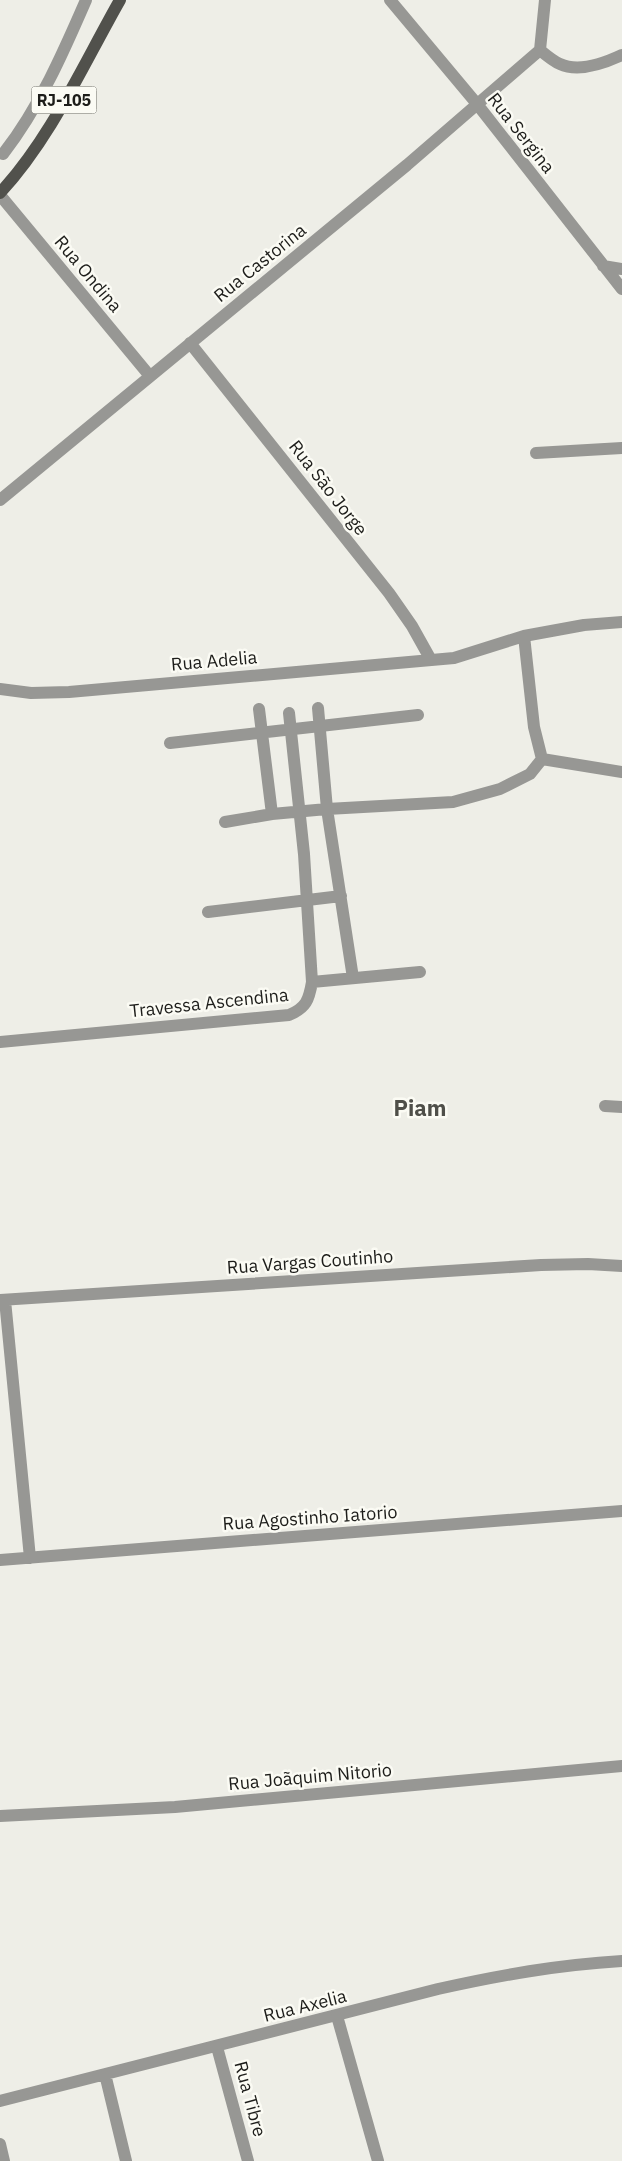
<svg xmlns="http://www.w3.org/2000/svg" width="622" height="2161" font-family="'IBM Plex Sans',sans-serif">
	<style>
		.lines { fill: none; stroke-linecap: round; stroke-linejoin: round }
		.minor { stroke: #979794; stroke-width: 12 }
		.major { stroke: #51514c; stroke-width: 12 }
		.labels { text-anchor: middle; stroke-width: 5; stroke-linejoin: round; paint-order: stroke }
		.shield { fill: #fbfbf4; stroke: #60605b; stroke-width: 1 }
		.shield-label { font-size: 16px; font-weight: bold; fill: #1d1d1a }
		.street-label { font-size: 18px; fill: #1d1d1a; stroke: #fbfbf4 }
		.district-label { font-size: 22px; font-weight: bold; fill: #4f4f49; stroke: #fbfbf4 }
	</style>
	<rect width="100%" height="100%" fill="#eeeee7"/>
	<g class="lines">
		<path class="minor" d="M390,0l87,104 145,185
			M540,50c6,5 13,11 20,14 19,9 45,-1 62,-9
			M540,50l5,-50
			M3,154c36,-46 60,-101 83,-154
			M0,195l149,180
			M603,266l19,3
			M190,343l199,250 23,33 19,34
			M536,453l86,-5
			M0,500l407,-335 133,-115
			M524,636l10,91 8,32 80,13
			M0,689l31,4 38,-1 385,-34 70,-22 60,-11 38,-3
			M318,708l9,101 26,169
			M259,709l13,105
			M170,743l248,-28
			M225,822l47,-8 55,-5 126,-7 47,-13 30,-15 12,-15
			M208,912l133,-16
			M312,982l108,-10
			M0,1042l289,-27c17,-7 20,-15 23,-33l-8,-128 -15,-141
			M605,1106l17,1
			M0,1300l541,-35 47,-1 34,2
			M5,1300l25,258
			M0,1560l622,-49
			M0,1816l175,-9 447,-41
			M337,2016l41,145
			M217,2047l31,114
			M105,2074l21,87
			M0,2101l438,-112c63,-14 119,-24 184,-28
			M0,2144l4,17"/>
		<path class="major" d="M0,193c51,-55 83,-128 120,-193"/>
	</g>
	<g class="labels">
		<rect class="shield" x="31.5" y="86.5" width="65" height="27" rx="4"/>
		<g class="shield-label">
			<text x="64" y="106">RJ-105</text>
		</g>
		<g class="street-label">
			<text transform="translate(521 133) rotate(52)" y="6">Rua Sergina</text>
			<text transform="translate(260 263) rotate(-39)" y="6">Rua Castorina</text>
			<text transform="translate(88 274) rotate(50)" y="6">Rua Ondina</text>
			<text transform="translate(328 488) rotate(52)" y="6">Rua São Jorge</text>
			<text transform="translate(214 661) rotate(-5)" y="6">Rua Adelia</text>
			<text transform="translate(209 1003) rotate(-6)" y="6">Travessa Ascendina</text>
			<text transform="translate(310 1262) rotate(-4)" y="6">Rua Vargas Coutinho</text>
			<text transform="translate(310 1518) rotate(-4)" y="6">Rua Agostinho Iatorio</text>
			<text transform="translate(310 1777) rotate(-5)" y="6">Rua Joãquim Nitorio</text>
			<text transform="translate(305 2006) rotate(-14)" y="6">Rua Axelia</text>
			<text transform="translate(250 2099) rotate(75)" y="6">Rua Tibre</text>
		</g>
		<g class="district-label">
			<text x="420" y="1116">Piam</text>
		</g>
	</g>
</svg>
